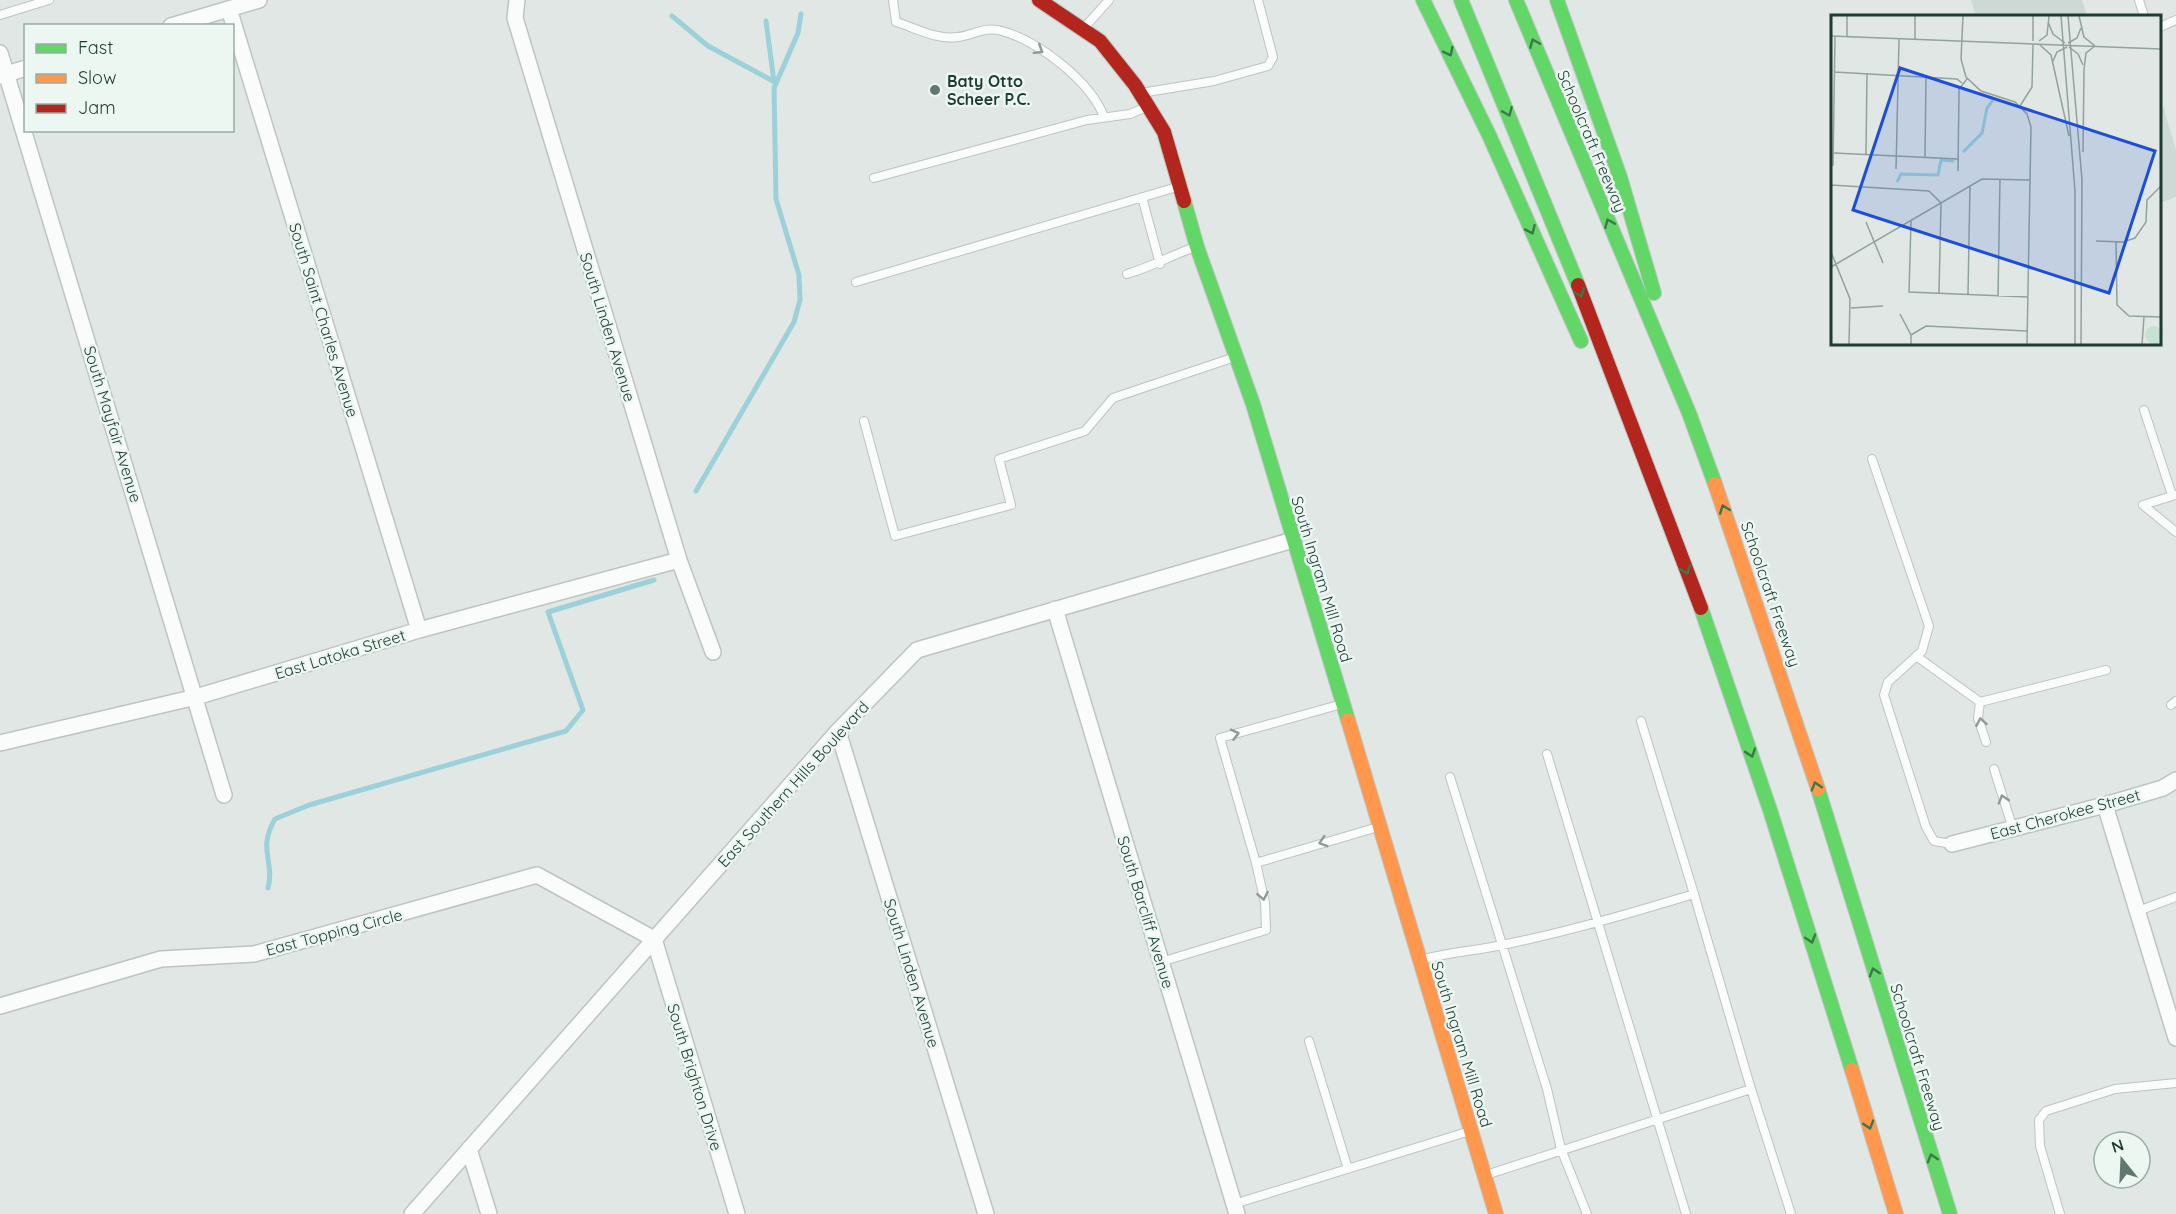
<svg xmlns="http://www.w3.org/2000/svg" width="2176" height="1214" font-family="Quicksand,sans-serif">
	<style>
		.built { fill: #cdd9d4 }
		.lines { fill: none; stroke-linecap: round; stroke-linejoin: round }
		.stream { stroke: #9cd1da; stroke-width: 5 }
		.lane-casing { stroke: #bdc4c1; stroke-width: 10 }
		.street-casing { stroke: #bdc4c1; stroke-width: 18 }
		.fast-casing { stroke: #bcc5c1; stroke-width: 16 }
		.slow-casing { stroke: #bcc5c1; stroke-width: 16 }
		.jam-casing { stroke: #bcc5c1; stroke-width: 16 }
		.lane { stroke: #fafbfb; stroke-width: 8 }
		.street { stroke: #fafbfb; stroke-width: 15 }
		.fast { stroke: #63d668; stroke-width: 14 }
		.slow { stroke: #ff974d; stroke-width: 14 }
		.jam { stroke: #b3261e; stroke-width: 14 }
		.oneway { stroke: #397948 }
		.oneway2 { stroke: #8c9b97 }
		.poi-dot { fill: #617771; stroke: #edf7f2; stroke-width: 2 }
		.labels { text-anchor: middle; stroke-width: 5; stroke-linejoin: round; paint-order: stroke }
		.poi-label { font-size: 16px; font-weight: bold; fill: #1d3b33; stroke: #edf7f2; text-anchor: start }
		.street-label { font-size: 16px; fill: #1d3b33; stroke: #edf7f2 }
		.inset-river { fill: none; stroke: #9cd1da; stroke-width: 3 }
		.inset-road { fill: none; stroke: #92a29d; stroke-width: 1.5 }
		.view { fill: #1d4ed8; fill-opacity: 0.15; stroke: #1d4ed8; stroke-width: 3 }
		.inset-edge { fill: none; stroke: #1d3b33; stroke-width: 3 }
	</style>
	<rect width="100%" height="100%" fill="#e0e7e4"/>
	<path class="built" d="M1971,0h111l5,16h-111z
		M2160,96l16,54v47l-16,6z"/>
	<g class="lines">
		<path class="stream" d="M672,16l36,30 65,35
			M766,21l8,61
			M696,491l98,-169 6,-22 -1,-25 -23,-76 -2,-111 24,-55 3,-19
			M268,888c7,-27 -11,-38 7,-69l34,-14 257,-74 17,-21 -35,-98 106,-32"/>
		<defs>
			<path id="lane" d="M893,0l3,22c20,6 40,18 62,15 16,-2 27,-11 44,-6 37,10 89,51 102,86
				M2139,0l5,16
				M0,15l49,-15
				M2160,27l16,-7
				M1084,28l25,-28
				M1141,93l73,-12 54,-15 5,-9 -15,-57
				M874,178l213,-58 43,-6 17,-7
				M1142,197l18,67
				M1127,274c24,-7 45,-19 68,-27
				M856,282l321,-95
				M2144,410l28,85
				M864,421l31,115 116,-31 -12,-46 86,-28 28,-33 122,-41
				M1872,459l57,167 -7,25 -34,31 -4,13 42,132 8,14 18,3
				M2143,505l33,27
				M2143,505l32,-10
				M1916,656l64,46 126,-32
				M1980,702l-2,16 8,24
				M1342,704l-122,34 36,125 122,-36
				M2171,705l5,-4
				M1641,721l53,173
				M1547,754l139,460
				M1994,769l19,60
				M1450,777l97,312 14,60 26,65
				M2138,911l38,-14
				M1421,960c27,-8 54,-9 81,-15 65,-13 129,-32 192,-51l57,195
				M1161,962l105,-32 -1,-27 -9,-40
				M1309,1041l39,128
				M1486,1175l265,-86 40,125
				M1234,1204l236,-73
				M2060,1214l-20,-68 -1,-26 7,-9 69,-22 61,-6"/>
			<path id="street" d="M517,0l-2,18 164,542 34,92
				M229,9l190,621
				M171,26l88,-26
				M0,53l224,742
				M0,76l26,-8
				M1055,609l182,605
				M838,731l148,483
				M0,743l196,-46 223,-67 260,-70
				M2105,805l71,233
				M1952,844l153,-39 58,-17 13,-8
				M0,1006l161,-47 93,-5 283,-79 117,64 83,275
				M469,1149l20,65
				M412,1214l426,-483 79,-81 376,-110"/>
			<path id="fast" d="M1423,0l66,135 92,206
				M1461,0l117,285
				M1516,0l173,413 26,71
				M1557,0l63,177 34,116
				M1184,201l13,46 56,157 95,316
				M1701,608l69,202 82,260
				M1818,789l132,425"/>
			<path id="slow" d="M1715,484l103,305
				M1348,720l148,494
				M1852,1070l44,144"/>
			<path id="jam" d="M1039,0l61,41 35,44 29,47 20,69
				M1578,285l123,323"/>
		</defs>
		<use href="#lane" class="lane-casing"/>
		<use href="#street" class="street-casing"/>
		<use href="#fast" class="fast-casing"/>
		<use href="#slow" class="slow-casing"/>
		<use href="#jam" class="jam-casing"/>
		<use href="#lane" class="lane"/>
		<use href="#street" class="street"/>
		<use href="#fast" class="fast"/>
		<use href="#slow" class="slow"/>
		<use href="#jam" class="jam"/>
	</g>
	<defs><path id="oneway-chevron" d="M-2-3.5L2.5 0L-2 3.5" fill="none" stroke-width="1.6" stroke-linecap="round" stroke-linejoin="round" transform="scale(1.5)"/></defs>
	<g class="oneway">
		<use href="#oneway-chevron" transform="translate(1534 43) rotate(-113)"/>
		<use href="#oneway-chevron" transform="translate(1449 52) rotate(64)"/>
		<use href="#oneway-chevron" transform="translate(1508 112) rotate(67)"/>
		<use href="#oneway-chevron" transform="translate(1609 223) rotate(-113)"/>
		<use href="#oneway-chevron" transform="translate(1531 230) rotate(66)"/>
		<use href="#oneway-chevron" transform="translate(1580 293) rotate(69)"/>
		<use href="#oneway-chevron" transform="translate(1724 509) rotate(-110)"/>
		<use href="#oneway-chevron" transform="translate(1686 570) rotate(70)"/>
		<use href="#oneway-chevron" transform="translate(1751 753) rotate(71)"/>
		<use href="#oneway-chevron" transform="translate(1816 786) rotate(-107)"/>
		<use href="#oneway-chevron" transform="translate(1811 939) rotate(72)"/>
		<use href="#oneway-chevron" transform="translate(1874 972) rotate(-107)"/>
		<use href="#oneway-chevron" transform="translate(1869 1125) rotate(73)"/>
		<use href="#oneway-chevron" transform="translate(1932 1158) rotate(-107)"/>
	</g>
	<g class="oneway2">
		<use href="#oneway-chevron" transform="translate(1039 50) rotate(32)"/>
		<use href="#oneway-chevron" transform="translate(1981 722) rotate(-100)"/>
		<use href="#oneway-chevron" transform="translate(1235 734) rotate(-15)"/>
		<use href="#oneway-chevron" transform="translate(2003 799) rotate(-107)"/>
		<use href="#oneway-chevron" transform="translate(1323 842) rotate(163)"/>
		<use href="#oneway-chevron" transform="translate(1263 896) rotate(79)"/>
	</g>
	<circle class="poi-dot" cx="935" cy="90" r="6"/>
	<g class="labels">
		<g class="poi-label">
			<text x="947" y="87">Baty Otto<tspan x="947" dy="18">Scheer P.C.</tspan></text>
		</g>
		<g class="street-label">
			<text transform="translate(1592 141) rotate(67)" y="6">Schoolcraft Freeway</text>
			<text transform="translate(324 320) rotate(73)" y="6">South Saint Charles Avenue</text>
			<text transform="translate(608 327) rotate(73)" y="6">South Linden Avenue</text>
			<text transform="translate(113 424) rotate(73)" y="6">South Mayfair Avenue</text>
			<text transform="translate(1322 579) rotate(73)" y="6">South Ingram Mill Road</text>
			<text transform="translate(1771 594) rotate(71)" y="6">Schoolcraft Freeway</text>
			<text transform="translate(340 654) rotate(-17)" y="6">East Latoka Street</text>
			<text transform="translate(793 784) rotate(-48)" y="6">East Southern Hills Boulevard</text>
			<text transform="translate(2065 814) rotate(-15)" y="6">East Cherokee Street</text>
			<text transform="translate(1146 912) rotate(73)" y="6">South Barcliff Avenue</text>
			<text transform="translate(334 932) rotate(-15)" y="6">East Topping Circle</text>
			<text transform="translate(912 973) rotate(73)" y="6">South Linden Avenue</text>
			<text transform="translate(1462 1044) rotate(73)" y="6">South Ingram Mill Road</text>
			<text transform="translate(1918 1057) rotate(73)" y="6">Schoolcraft Freeway</text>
			<text transform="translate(695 1077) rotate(73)" y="6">South Brighton Drive</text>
		</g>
	</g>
	<g transform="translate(1831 15)">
		<rect width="330" height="330" fill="#e0e7e4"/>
		<path d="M314 320a9 9 0 1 1 18 0a9 9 0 1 1-18 0Z" fill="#c7e2d0"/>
		<path class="inset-river" d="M132,137l19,-19 5,-25 6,-8M66,167l4,-8 37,1 3,-15 13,1"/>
		<path class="inset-road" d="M132,1l-2,43 5,18 15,14 34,11 12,12 4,13 -4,217M230,1l14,175v153M237,1l14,164 -1,164M248,1l5,21 11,9 -9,7 -2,17 -1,82M217,7l5,12 12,9M0,21l330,13M16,22v-21M84,24v-23M202,26v-25M208,26l8,-6 2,-19M237,28l9,-5 4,-10M209,30l11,10 18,81M238,32l9,7 5,11M222,46l4,-9 10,-5M3,57l123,7 5,4M189,91l12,-19 1,-43M3,138l124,6M35,139l1,-81M94,143l1,-81M2,151l2,-130M65,154l3,-130M127,156l1,-82 8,-10M0,170l98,6 12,12 -2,90M80,206l-2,71 119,5M35,207l17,41M265,226l27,1 12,-4 11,-16 1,-22 14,-14M285,227l1,63 12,11 32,1M0,237l19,47 -1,45M0,252l151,-88 48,1M137,279l2,-109M167,281l2,-117M20,293l32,-2M69,299l11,21v9M80,320l15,-9 101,5M311,329l2,-27"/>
		<path class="view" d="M69,53l255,83 -46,142 -256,-83z"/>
		<rect width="330" height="330" class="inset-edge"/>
	</g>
	<rect x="24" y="24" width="210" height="108" fill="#edf7f2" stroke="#9aaca6" stroke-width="1.5"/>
	<rect x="36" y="44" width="30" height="9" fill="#63d668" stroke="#9aaca6" stroke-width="1.5"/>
	<text x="78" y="54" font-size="18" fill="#1d3b33">Fast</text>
	<rect x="36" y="74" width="30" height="9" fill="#ff974d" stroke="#9aaca6" stroke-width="1.5"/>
	<text x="78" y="84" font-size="18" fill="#1d3b33">Slow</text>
	<rect x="36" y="104" width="30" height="9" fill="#b3261e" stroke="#9aaca6" stroke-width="1.5"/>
	<text x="78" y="114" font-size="18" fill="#1d3b33">Jam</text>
	<g transform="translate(2122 1160) rotate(342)"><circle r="28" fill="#edf7f2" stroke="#9aaca6" stroke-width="1.5"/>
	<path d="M0-4.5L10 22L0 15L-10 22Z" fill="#617771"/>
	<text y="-9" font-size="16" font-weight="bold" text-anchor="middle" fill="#1d3b33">N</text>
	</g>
</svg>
